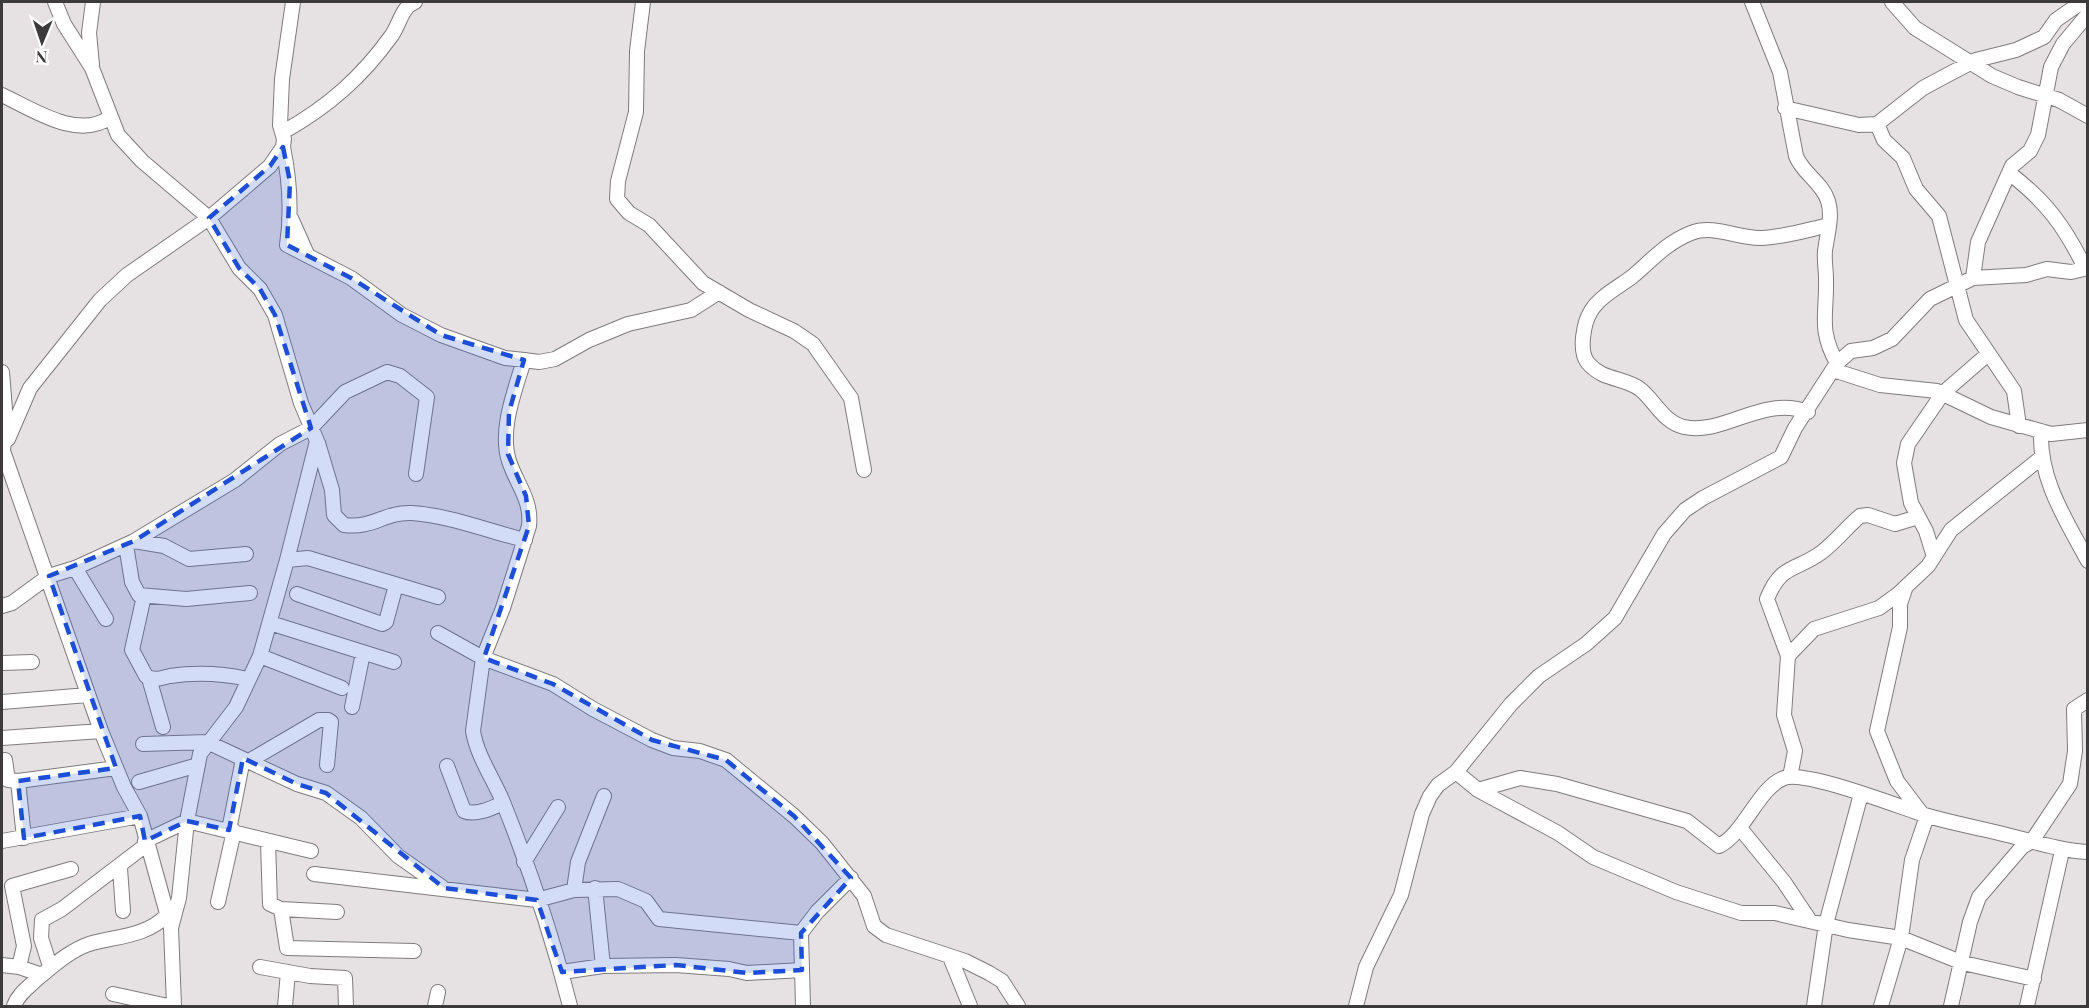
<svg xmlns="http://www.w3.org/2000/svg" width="2089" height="1008" font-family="'Playfair Display',serif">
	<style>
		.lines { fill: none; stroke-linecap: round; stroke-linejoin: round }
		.minor-casing { stroke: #807b7e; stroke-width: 16 }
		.minor { stroke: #fff; stroke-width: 14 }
		.marked { fill: #1d4ed8; fill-opacity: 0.2; stroke: #1d4ed8; stroke-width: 4.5; stroke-dasharray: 12 8; stroke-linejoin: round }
	</style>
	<rect width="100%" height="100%" fill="#e6e1e3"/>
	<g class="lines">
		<defs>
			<path id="minor" d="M55,2l9,22 28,44 26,67 24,26 67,57 30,50 21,21 15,26 26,88 16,38 -30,119
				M643,2l-6,49 -1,61 -18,69 -1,18 12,14 20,12 54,58 46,27 45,21 19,13 38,54 13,72
				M1752,2l28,70 16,84c7,18 26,26 32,45 5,15 -1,34 -3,50 -1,9 1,18 1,28 1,36 -8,50 11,84
				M1892,2l23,26 77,48 26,11 41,13 29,16
				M92,65l-3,-32 4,-31
				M2,95c30,14 75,45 107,23
				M1785,108l74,17 18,-1 46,-36 28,-15 25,-13 40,-10 28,-13 12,-17 26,-18
				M1877,124l7,16 19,18 13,31 23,27 27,104 48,71 5,35
				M283,132c45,-25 79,-55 109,-97 8,-12 10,-28 23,-33
				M283,147c7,34 9,64 4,98l64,33 51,37 39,20 64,23 19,2 15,2 16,-3 34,-19 39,-16 63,-14 28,-18
				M2009,173c37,28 56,54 76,95
				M291,218l16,36
				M1973,278l5,-36 34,-76 18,-15 8,-16 13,-68 12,-23 25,-30
				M524,360c-9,31 -25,69 -15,101 8,24 23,39 20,65l-26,82 -20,50 -10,73c4,25 20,47 30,71 26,65 50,137 67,204
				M1833,370l47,15 57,6 54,26 60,17 37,-4
				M2,372l4,50 -3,29 98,280 23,56 16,29 31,112 3,78
				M1808,412c-46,-17 -85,24 -124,15 -21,-5 -29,-26 -44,-38 -16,-12 -37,-8 -52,-26 -10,-12 -4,-41 3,-52 9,-15 28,-24 42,-35 19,-16 33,-33 58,-43 23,-9 48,6 71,5 23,-1 45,-8 67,-13
				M2041,431c-2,49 25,89 47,130
				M8,439l22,-51 70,-88 27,-25 82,-57 61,-52 13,-19 1,-8 -4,-14 2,-46 11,-77
				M318,443l14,47 2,25 10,10c29,4 40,-13 67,-12 37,2 77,18 114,27
				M134,541l101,-61 45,-36 31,-16 34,-36 42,-20 13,4 27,21 -11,77
				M126,545l6,37 7,13 47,4 64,-6
				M1934,557l-8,-26 -15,-28 -7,-40 4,-19 35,-51 45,-39
				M75,568l31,51
				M1905,589l-5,15v23l-23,104 20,50 25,33
				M297,594l85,30 4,-2 10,-37
				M144,596l-12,54 14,26c8,5 15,2 24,0 27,-4 50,-3 78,3
				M2,606l10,-3 37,-27 26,-8 59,-27 30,5 25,13 57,-5
				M270,623l124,39
				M438,633l45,25 70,26 40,25 59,31 21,8 27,3 26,9 68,56 28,27 42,53 10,30 12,9 79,26 24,12 13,8 16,25
				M260,656l82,32
				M1788,656l-21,-57c14,-36 30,-28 55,-47 14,-11 25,-25 38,-36l8,-1 27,9 23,-7
				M2,663l30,-1
				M149,678l14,49
				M2,702l86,-7
				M352,707l11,-54
				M2,738l99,-7
				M143,744l64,-2 90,42 29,9 35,25 37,38 44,31
				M5,760l3,20 10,1 98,-13
				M249,761l70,-41h9l3,2 -4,43
				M447,766l17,45c12,5 28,-3 39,-8
				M1456,772l22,18 80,43 35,24 83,35 65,21h34l73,17 53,8 62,25 71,16
				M1790,777l5,-26 -11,-36 4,-59 26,-27 65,-21 18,-13 31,-29 23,-36 91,-73
				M18,781l6,57
				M139,782l59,-17
				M1478,790l42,-12 37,6 130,37 32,25c26,-13 39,-58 65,-68 22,-8 118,30 144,38 24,7 47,11 71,17 30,7 58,17 89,19
				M1740,828l44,54 26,39
				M229,830l14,-71
				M2,841l138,-25
				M145,841l42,-20 13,-67 36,-47 24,-51 27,-96 21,-2 130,39
				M268,842l2,62 11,5 56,3
				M524,862l34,-55
				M120,868l3,43
				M314,874l223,26 37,-10 44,-1 28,12 13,18 142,14
				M595,888l8,78
				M574,890l4,-28 26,-66
				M218,902l16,-71
				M281,909l6,39 127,3
				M171,928l8,-30 8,-77 124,30
				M950,957l20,49
				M2,965l17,2 23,8
				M50,966l-9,-28 1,-18 20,-11 84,-64
				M19,967l5,-21 -12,-60 59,-17
				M260,967l50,9 35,2 1,28
				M562,972l41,-6 73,-1 53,4 18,4 55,-3
				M113,994l55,12
				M14,1006c4,-12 15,-19 24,-28 15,-12 31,-27 51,-34 27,-8 57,-7 78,-29
				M285,1006l3,-34
				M435,1006l3,-14
				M803,1006l-2,-73 16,-21 34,-34
				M1356,1006l10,-39 35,-72 21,-81 8,-18 8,-11 18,-13 55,-68 28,-28 47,-32 29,-26 49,-84 21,-24 18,-12 78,-41 14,-29 42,-65 14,-12 22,-3 19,-9 38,-40 43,-21 53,-3 21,-6 24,3 17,-4
				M1814,1006l12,-82 35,-130
				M1881,1006l20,-68 11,-78 15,-44
				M1951,1006l19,-84 9,-25 43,-50 10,-6 38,-57 5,-33 -1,-42 14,-9
				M2027,1006l35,-155"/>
		</defs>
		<use href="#minor" class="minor-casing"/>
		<use href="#minor" class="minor"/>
	</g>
	<path class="marked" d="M283,147l7,35 -3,63 64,33 90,57 83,25 -15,52 -1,42 18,42 3,30 -45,132 69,26 99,56 74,20 68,56 57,62 -50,55 1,37 -55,3 -71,-8 -114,7 -25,-72 -93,-12 -118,-95 -29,-9 -54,-26 -14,72 -42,-9 -42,20 -5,-25 -116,22 -6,-57 98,-13 -67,-192 85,-35 177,-113 -36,-113 -15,-26 -21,-21 -30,-50 61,-52z"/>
	<rect width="2089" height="1008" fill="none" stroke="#3c3a3b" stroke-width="6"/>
	<g transform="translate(42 42) rotate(182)" stroke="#ffffff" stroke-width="4.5" paint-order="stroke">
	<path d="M0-4.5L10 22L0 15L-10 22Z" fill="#3c3a3b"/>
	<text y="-9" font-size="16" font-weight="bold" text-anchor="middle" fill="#3c3a3b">N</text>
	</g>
</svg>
